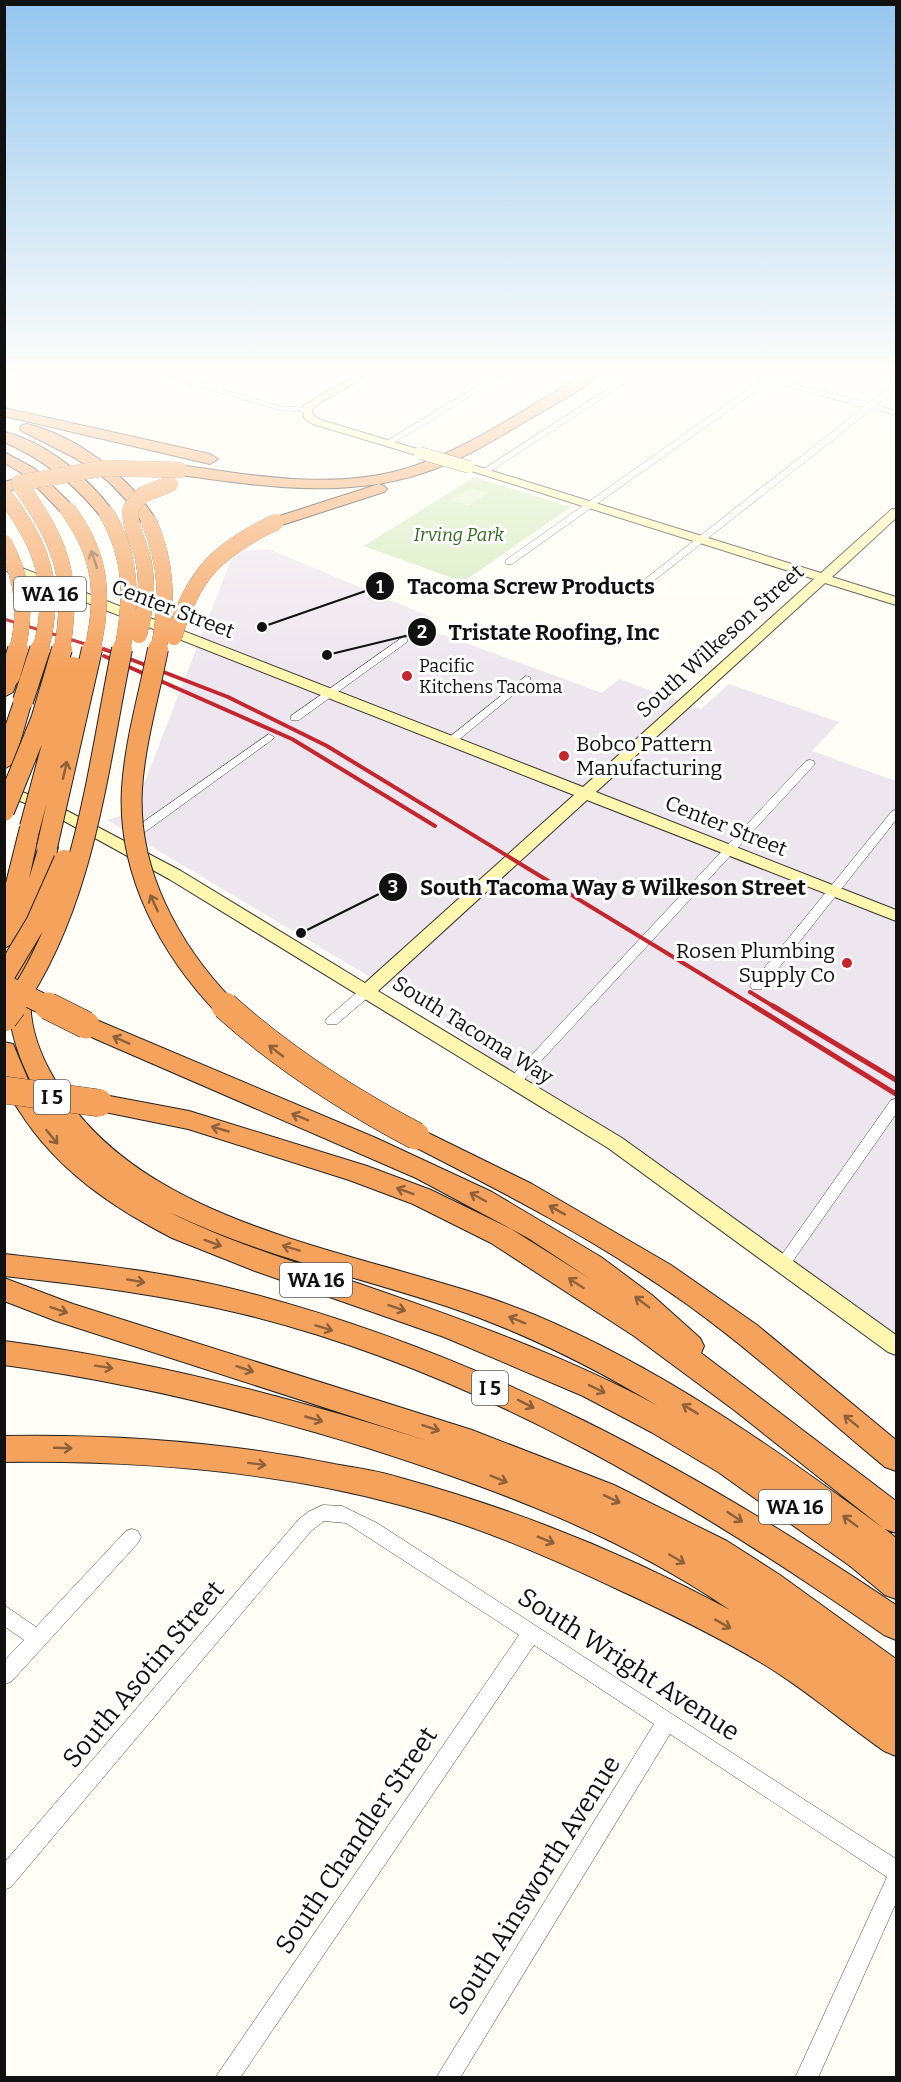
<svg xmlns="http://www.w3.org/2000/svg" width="901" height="2082" font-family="Bitter,serif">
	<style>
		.industrial { fill: #eee6ef }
		.green { fill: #d5ebbd }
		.pitch { fill: #e6f2cf }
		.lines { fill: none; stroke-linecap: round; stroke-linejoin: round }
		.street-casing { stroke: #444; stroke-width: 1 }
		.secondary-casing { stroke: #333; stroke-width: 2 }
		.highway-casing { stroke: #222; stroke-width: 2 }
		.street { fill: #fff; fill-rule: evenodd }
		.secondary { fill: #fff6b0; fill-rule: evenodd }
		.highway { fill: #f5a25d; fill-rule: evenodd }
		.rail-far2 { stroke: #c4262e; stroke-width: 3 }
		.rail-far1 { stroke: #c4262e; stroke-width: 4 }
		.rail { stroke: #c4262e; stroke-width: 5 }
		.secondary-bridge-casing { stroke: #333; stroke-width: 13; stroke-linecap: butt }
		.highway-bridge-far2-casing { stroke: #222; stroke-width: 16; stroke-linecap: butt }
		.highway-bridge-far1-casing { stroke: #222; stroke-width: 22; stroke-linecap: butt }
		.highway-bridge-casing { stroke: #222; stroke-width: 28; stroke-linecap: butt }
		.secondary-bridge { stroke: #fff6b0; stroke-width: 12 }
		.highway-bridge-far2 { stroke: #f5a25d; stroke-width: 16 }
		.highway-bridge-far1 { stroke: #f5a25d; stroke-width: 20 }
		.highway-bridge { stroke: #f5a25d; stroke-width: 27 }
		.oneway { stroke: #8e613b }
		.poi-dot { fill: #c4262e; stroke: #fff; stroke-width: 2 }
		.labels { text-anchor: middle; stroke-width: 6; stroke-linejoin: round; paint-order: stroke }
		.far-park-label { font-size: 18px; font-style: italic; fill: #2f6b1f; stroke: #fff }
		.far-poi-label { font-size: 18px; fill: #111; stroke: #fff; text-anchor: start }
		.shield { fill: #fff; stroke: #585858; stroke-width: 1.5 }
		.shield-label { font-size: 20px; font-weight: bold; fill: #111 }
		.street-label { font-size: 21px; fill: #111; stroke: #fff }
		.poi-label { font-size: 21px; fill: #111; stroke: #fff; text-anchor: start }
		.near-street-label { font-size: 26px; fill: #111; stroke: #fff }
		.leader { fill: none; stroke: #111; stroke-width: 2 }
		.callout-dot { fill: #111; stroke: #fff; stroke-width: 2 }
		.mark-label { font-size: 18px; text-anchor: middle; font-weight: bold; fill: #fff }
		.callout-label { font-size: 22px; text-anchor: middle; font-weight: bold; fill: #111; stroke: #fff; stroke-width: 6; stroke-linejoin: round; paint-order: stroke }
	</style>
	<rect width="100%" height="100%" fill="#fffdf5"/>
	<path class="industrial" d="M269,549l164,69 -11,9 180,66 17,-14 82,30 28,-25 110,38 -27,29 84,30v557l-496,-343 -293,-175 26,-8 101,-260z"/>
	<path class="green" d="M474,477l97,30 -108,75 -99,-36z"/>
	<path class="pitch" d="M471,488l17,5 -20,13 -17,-6z"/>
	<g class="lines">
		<defs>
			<path id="street" d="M167,377h12l101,29 27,2 4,2 -4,2 -27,-2z
				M493,377h9l-112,68 -7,-2z
				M626,377h9l-149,97 -7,-2z
				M759,377h16l-1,2 95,24 27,-19v5l-20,16 20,6v4l-24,-6 -226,178h-6v-4l224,-176 -95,-25 -257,182h-6v-4l255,-180z
				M403,637l4,1v4l-108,78h-8v-4z
				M526,676l4,1v4l-75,62h-8v-4z
				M269,734l5,3 -1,2 -139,101h-8l-2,-3 2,-3z
				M810,760l4,1v4l-295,320h-10l-2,-3 2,-3 297,-318z
				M896,810v10l-134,169h-10l-2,-3 2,-3 140,-172z
				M367,987l5,1 2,3 -2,3 -35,30h-10l-2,-3 2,-3 35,-30z
				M896,1099v15l-108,154 -5,2 -5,-2 -3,-4 3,-4 113,-160z
				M323,1505l19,1 35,17 519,336v44l-78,175h-23l92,-201 -217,-143 -210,344h-24l218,-354 -120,-79 -294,433h-25l304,-443 -173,-112 -22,-2 -13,10 -300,356 -7,3v-27l295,-344 9,-7z
				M132,1529l6,2 3,6 -3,6 -127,139 -7,2v-23l20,-21 -20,-14v-21l32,22 90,-96z"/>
			<path id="secondary" d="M353,377h12l-47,27 -6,5 1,6 8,5 103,31v4h-8l-103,-31 -9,-6 -1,-12z
				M465,465h8l348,108 71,-64h4v9l-64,59 64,20v8l-71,-22 -229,209 300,118v11l-309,-121 -209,191 244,147 274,197v20l-8,-3 -280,-204 -439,-269 -123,-68 -42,-16v-10l52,20 125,66 184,112 209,-188 -570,-225v-9l579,226 231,-208 -349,-110z"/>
			<path id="highway" d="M579,377h17c-11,13 -53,33 -70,44 -33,20 -68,41 -106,53 -79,25 -160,12 -240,1l-8,-5 8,-5c75,11 157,26 231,2 60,-20 114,-58 168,-90z
				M4,408l206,46 8,5 -8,5 -206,-48z
				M27,424c50,12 105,54 130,98l-2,3h-12l-10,-18 -25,-26 -33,-23 -53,-27 -2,-3 2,-3z
				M4,432c43,10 86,47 111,82l-2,3h-12c-26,-33 -58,-58 -97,-75z
				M4,452l31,17 39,38 2,3 -2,3h-12l-37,-38 -21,-12z
				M19,478l5,2 3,3 -3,3 -20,6v-10z
				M379,484l5,2 3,3 -3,3 -102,33h-12l-2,-3 2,-3z
				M10,670l9,6 -6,16 -9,5v-25z
				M23,695l9,6 -18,62 -10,6v-39l10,-29z
				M30,821l7,2 3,4 -11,52 11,-37h14l4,5c-12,54 -32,110 -27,166 2,23 12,47 24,67 89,156 327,171 480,235 126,53 238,132 348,213l-149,-118 -100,-74 -143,-93 -78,-39 -64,-24 -161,-51 -98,-20 -3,-6 3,-6 9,-3 90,17 178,55 64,24 80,39 81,51 -64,-42 -112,-60 -318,-138 -20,-9 -4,-6 4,-6 8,-2 8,2 282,119 116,54 109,65 51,38 48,43 4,8 -3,7 195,148v32l-11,-4 11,9v61l-11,-4 -35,-29 -132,-94 -67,-40 -68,-36 -139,-59 -189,-66 -83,-33c-60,-31 -115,-68 -152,-126 -5,-8 -13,-19 -15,-28 -3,-13 -1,-30 -1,-42l9,2 19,45 17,26c-36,-63 -49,-98 -35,-172l-10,5v-57l16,-64 3,-4zM169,1212c89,43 186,64 280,95 74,25 142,59 209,99 -94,-51 -197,-87 -298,-122 -64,-22 -130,-41 -191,-72z
				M416,1127l116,57 139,81 86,60 139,115v31l-11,-4c-65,-54 -128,-112 -197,-162 -88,-63 -185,-113 -281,-162l-4,-7 4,-7z
				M4,1254c81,9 162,17 241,38 238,62 449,177 651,313v35l-12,-5c-196,-136 -406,-263 -641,-321 -79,-19 -158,-29 -239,-38z
				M4,1278l69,26 399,126 142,55 113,56 53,34 116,84v97l-12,-5c-40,-28 -78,-61 -119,-86 -48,-29 -98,-53 -148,-76 -70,-33 -142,-64 -217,-84 -125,-34 -266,-45 -396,-43v-26c111,-2 222,6 330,28 23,4 46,7 67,14 113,31 226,76 329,132 -110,-75 -234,-121 -359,-161 -120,-37 -242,-67 -367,-84v-24c145,19 285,56 424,100l-372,-120 -52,-20z"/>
		</defs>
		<use href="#street" class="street-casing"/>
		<use href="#secondary" class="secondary-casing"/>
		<use href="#highway" class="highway-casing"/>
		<use href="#street" class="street"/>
		<use href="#secondary" class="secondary"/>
		<use href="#highway" class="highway"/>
		<path class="rail-far2" d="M4,619l104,32"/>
		<path class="rail-far1" d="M104,649l124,48 99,49 430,262
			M104,656l188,83 143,87
			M750,992l26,16"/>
		<path class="rail" d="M754,1006l142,88
			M773,1006l123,74"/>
		<defs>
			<path id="secondary-bridge" d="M420,453l49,14"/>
			<path id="highway-bridge-far2" d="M4,495c39,50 54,93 36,156
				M68,510c34,46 37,86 24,141
				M107,514c26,45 25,87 15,137
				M149,522c19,43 19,83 9,129
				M4,543c19,35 23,69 13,108
				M139,635c6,-25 10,-50 4,-76 -4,-17 -15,-34 -12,-51l11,-13 28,-11
				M174,637c19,-63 43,-87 102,-115
				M62,651c12,-76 0,-106 -43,-168l86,-15 75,2"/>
			<path id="highway-bridge-far1" d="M158,649c-9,46 -23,93 -26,139 -5,83 37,161 94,220
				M10,676l8,-27
				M23,701l17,-52
				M4,811l37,-91 21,-71
				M30,827l43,-160
				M47,847l45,-198
				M4,976l32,-53 28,-63
				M7,986l44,22
				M12,1008c73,-105 85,-237 110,-359"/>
			<path id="highway-bridge" d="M48,1006l38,19
				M225,1006c59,53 121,93 191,130
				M4,1018l9,-12
				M4,1090l95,13"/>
		</defs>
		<use href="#secondary-bridge" class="secondary-bridge-casing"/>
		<use href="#highway-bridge-far2" class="highway-bridge-far2-casing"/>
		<use href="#highway-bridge-far1" class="highway-bridge-far1-casing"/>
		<use href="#highway-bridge" class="highway-bridge-casing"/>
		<use href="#secondary-bridge" class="secondary-bridge"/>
		<use href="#highway-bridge-far2" class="highway-bridge-far2"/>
		<use href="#highway-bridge-far1" class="highway-bridge-far1"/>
		<use href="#highway-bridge" class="highway-bridge"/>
	</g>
	<defs><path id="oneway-shaft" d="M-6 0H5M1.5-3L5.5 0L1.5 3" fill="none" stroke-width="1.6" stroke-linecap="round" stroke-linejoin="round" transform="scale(1.5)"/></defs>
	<g class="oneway">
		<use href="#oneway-shaft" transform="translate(94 559) rotate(-108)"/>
		<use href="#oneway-shaft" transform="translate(65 770) rotate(-77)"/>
		<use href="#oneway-shaft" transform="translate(154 903) rotate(-115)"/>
		<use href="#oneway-shaft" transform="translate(121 1040) rotate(-156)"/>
		<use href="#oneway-shaft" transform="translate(276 1051) rotate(-142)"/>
		<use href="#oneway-shaft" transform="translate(300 1117) rotate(-158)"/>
		<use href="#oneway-shaft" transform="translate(220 1129) rotate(-164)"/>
		<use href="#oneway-shaft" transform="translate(52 1137) rotate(51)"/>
		<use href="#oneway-shaft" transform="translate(405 1191) rotate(-159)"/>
		<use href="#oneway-shaft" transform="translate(478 1197) rotate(-152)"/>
		<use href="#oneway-shaft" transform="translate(557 1210) rotate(-151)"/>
		<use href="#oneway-shaft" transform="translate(213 1243) rotate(20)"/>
		<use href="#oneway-shaft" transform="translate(291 1248) rotate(-163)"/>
		<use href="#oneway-shaft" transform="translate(136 1281) rotate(10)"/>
		<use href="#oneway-shaft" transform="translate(576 1283) rotate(-147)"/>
		<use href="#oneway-shaft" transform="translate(642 1302) rotate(-143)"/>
		<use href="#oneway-shaft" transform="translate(397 1308) rotate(19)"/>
		<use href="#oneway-shaft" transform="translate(59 1310) rotate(19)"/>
		<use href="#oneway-shaft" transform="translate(517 1320) rotate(-158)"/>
		<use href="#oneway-shaft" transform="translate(324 1328) rotate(17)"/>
		<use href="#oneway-shaft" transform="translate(104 1367) rotate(9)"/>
		<use href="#oneway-shaft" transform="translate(245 1369) rotate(18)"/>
		<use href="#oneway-shaft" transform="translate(597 1389) rotate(26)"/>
		<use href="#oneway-shaft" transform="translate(526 1404) rotate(27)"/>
		<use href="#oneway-shaft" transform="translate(690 1409) rotate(-149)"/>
		<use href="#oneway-shaft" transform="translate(314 1419) rotate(16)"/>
		<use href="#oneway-shaft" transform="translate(851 1421) rotate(-141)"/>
		<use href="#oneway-shaft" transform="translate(431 1428) rotate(18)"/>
		<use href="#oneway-shaft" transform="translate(63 1448) rotate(2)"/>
		<use href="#oneway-shaft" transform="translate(257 1464) rotate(7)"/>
		<use href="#oneway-shaft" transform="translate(499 1479) rotate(22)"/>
		<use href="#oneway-shaft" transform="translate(612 1499) rotate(25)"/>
		<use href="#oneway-shaft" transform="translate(735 1517) rotate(33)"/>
		<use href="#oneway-shaft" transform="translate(850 1521) rotate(-143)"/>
		<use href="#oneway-shaft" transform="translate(546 1540) rotate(22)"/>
		<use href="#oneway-shaft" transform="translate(677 1559) rotate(30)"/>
		<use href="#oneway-shaft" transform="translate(723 1624) rotate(29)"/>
	</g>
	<linearGradient id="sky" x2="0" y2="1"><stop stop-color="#95c6ee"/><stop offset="0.56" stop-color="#fffefa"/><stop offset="1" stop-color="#fffefa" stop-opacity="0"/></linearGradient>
	<rect width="901" height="668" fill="url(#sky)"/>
	<g class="poi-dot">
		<circle cx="407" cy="676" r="6"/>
		<circle cx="564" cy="756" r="6"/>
		<circle cx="847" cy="963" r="6"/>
	</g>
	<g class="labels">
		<g class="far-park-label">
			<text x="459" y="541">Irving Park</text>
		</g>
		<g class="far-poi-label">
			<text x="419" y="672">Pacific<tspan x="419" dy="21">Kitchens Tacoma</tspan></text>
		</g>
		<g class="shield">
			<rect x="14" y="577" width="72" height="34" rx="4.5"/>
			<rect x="34" y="1080" width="36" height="34" rx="4.5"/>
			<rect x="280" y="1263" width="72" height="34" rx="4.5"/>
			<rect x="472" y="1371" width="36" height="34" rx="4.5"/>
			<rect x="759" y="1490" width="72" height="34" rx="4.5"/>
		</g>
		<g class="shield-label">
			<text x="50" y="601">WA 16</text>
			<text x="52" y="1104">I 5</text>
			<text x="316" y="1287">WA 16</text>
			<text x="490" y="1395">I 5</text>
			<text x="795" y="1514">WA 16</text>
		</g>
		<g class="street-label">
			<text transform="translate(173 609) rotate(21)" y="7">Center Street</text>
			<text transform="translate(720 641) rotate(-42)" y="7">South Wilkeson Street</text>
			<text transform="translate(726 826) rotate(22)" y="7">Center Street</text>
			<text transform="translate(473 1030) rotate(32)" y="7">South Tacoma Way</text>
		</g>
		<g class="poi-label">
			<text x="576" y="751">Bobco Pattern<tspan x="576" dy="24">Manufacturing</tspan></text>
			<text x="835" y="958" text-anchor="end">Rosen Plumbing<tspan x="835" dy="24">Supply Co</tspan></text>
		</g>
		<g class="near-street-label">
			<text transform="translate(629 1664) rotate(33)" y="9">South Wright Avenue</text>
			<text transform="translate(143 1674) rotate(-50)" y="9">South Asotin Street</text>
			<text transform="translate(356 1840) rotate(-56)" y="9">South Chandler Street</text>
			<text transform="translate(534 1885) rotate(-58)" y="9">South Ainsworth Avenue</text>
		</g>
	</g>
	<path class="leader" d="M262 627L380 586M327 655L422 632M301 933L393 887"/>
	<g class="callout-dot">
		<circle cx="262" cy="627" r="6"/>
		<circle cx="327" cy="655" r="6"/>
		<circle cx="301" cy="933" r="6"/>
		<circle cx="380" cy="586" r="15"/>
		<circle cx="422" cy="632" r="15"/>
		<circle cx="393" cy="887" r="15"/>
	</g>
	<g class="mark-label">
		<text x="380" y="593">1</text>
		<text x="422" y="638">2</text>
		<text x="393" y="893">3</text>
	</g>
	<g class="callout-label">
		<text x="531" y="594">Tacoma Screw Products</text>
		<text x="554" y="640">Tristate Roofing, Inc</text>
		<text x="613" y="895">South Tacoma Way &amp; Wilkeson Street</text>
	</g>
	<rect width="901" height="2082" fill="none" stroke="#111111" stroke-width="12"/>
</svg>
